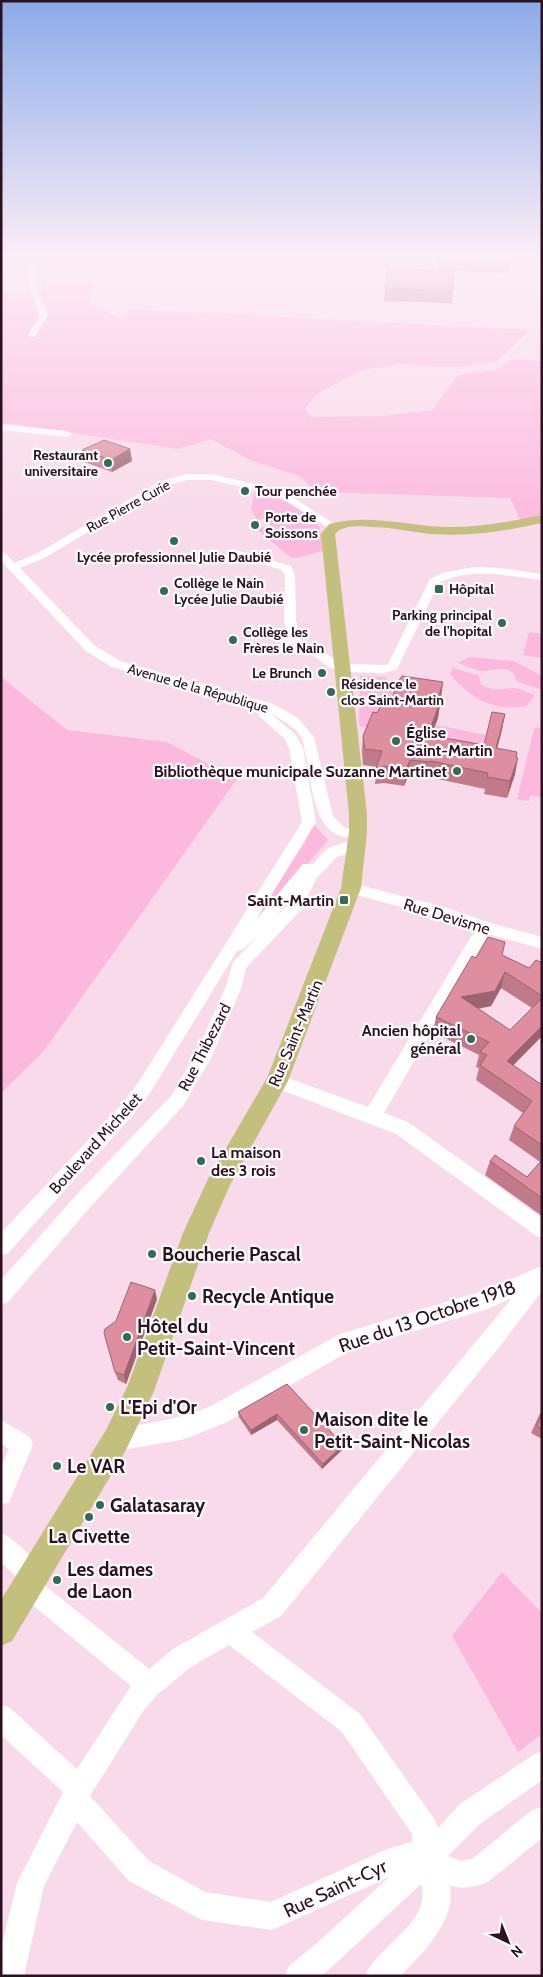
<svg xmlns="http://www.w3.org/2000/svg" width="543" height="1977" font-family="Cabin,sans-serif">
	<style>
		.green { fill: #fcb8dd }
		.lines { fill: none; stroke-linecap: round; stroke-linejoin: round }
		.minor { fill: #fff; fill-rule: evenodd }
		.major { fill: #c3bf7d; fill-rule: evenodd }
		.wall { fill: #c07a8a; fill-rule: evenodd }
		.shaded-wall { fill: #9c6370 }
		.building { fill: #df8ea0; stroke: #9c6370 }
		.poi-dot { fill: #326c55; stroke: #fff; stroke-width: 2 }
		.labels { text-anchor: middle; stroke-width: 4.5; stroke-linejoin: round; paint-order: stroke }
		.far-poi-label { font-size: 14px; font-weight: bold; fill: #2c1121; stroke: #fff; text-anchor: start }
		.far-street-label { font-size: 14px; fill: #2c1121; stroke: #fff }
		.poi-label { font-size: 16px; font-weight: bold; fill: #2c1121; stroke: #fff; text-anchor: end }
		.street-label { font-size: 16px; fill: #2c1121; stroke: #fff }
		.near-poi-label { font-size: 19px; font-weight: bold; fill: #2c1121; stroke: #fff; text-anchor: start }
		.near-street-label { font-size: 19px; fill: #2c1121; stroke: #fff }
	</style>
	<rect width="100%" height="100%" fill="#f9daea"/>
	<path class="green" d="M41,279l52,2 -3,23 8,2 23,14 10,-11 399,21 -33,31 -38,6 -44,-1 -11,-3 -44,8 -42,22 -13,15 5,9 72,-1 50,-6 26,-35 37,-5 18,-11 29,2v155l-21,5 -11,-23 -194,-6 -17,-16 -49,-16 -39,-21 -33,10 -165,-25 -12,1v-134l41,2z
		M254,492c16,0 58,20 65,35 3,7 3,16 4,24l-27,7 -6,-1 -32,-27v-2l13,-2 -6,-7 -8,1 -6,-10z
		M529,632l13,2v24l-19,-3z
		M469,657l45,4 28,15v10l-2,3 -23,-7c-4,-20 -23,-11 -35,-11 -8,-1 -17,-6 -24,-8z
		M453,668l26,8 2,8c11,8 19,5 31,4 6,-1 17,5 23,7l-8,11c-33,6 -56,-7 -77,-32z
		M360,676l25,1 13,15 -20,38 -19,-4z
		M1,677l66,53 100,12 70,37 -194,273 -42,41z
		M430,724l57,11 -7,27 -56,-16z
		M538,727l4,1v69l-11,-2 -2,6 -12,-2 17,-70z
		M311,826h4l13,14 -74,87 -4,-1 55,-84z
		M502,1572l40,41v121l-24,18 -66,-116z"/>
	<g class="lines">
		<path class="minor" d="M24,257h6l5,11 2,23 11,24 -13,22h-3l-4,-2 12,-20 -10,-24 -2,-23z
			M509,257h33v3l-30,-1z
			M1,424l66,7 5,3 -5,3 -66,-7z
			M186,474h25l70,16 58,37 -1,2h-8l-55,-35 -64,-14h-24l-22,6 -119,71 -26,11 74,77 26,16 153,43 25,14 16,19 19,79 12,12 18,1 2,3 -2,3c-49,14 -50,-46 -57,-79 -2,-6 -2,-14 -5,-19 -7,-11 -19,-17 -30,-23l24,20 8,14 13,74 -60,98 47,-56h10c4,-4 9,-11 14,-15 8,-4 27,-10 35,-8l2,4 -2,4 -25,8 -21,22 -15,31 -55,58 -5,21 -30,69 -28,48 -90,98 -85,98 -7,3v-25l78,-88 92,-96 24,-41 30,-66 8,-27 24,-25 -14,12 -6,2 -87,142 -17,22 -125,138 -7,3v-23l120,-128 17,-22 164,-261 -13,-74 -4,-9 -25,-22 -2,-3 3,-5 -149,-42 -26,-16 -85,-90v-9l4,1 9,10 24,-10 121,-71zM293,896l-3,7 -15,15z
			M233,549l58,17 4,9 1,46 6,22 22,8 12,10 12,3 35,1 5,-1 42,-85 12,-6 31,-6 28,1 41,6v6c-35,-4 -71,-13 -103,3l-42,86 -13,4 -41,-1 -15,-5 -12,-10 -32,-14 -2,-2 2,-2 5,-1 -5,-17 1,-46 -3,-5 -53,-16 -1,-2z
			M351,883l93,24 43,15 55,15v12l-54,-15 -104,179 24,9 134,96v20l-7,-3 -139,-101 -125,-48 -3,-5 3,-5 6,-2 91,33 107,-177 -34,-12 -95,-26 -2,-4 2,-4z
			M542,1266v25l-42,55 -219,270 -29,16 108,82 75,106 3,8 22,-24 73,-49 9,-4v29l-62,44 -32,32 12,5 12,-2 60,-49 10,-3v31l-54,44c-13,5 -25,8 -39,3 10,32 -28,71 -49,91h-35c12,-30 68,-54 56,-92l-99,92h-37l4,-10 28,-23 72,-66 -117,53 -70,-10 -73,-39 -52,-59 -33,64 -20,90h-23v-28l16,-65 46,-91 -62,-57v-31l9,4 67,61 54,-83 -112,-92 -4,-8 3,-7 -17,-17v-29c15,6 38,30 44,44l-3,6 107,86 24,-20 90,-51 249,-300 -24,11 -137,41 -124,72 -34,14 -12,4 -65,11 -8,-3 -3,-8 3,-8 8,-3c33,-6 64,-10 95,-23l129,-72 146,-44zM229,1645l113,87 70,102v8l-25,7 -116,53 -66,-10 -56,-31 -59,-65 54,-86 14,-16 33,-27z
			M1,1420l29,17 3,8 -24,57 -8,3v-38l8,-18 -8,-5z"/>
		<path class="major" d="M542,515v8c-36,8 -73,14 -110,11 -21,-2 -41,-7 -61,-7 -12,-1 -28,-2 -36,7l32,280v18l-6,56 -73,193 -58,104 -21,48 -55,158 -28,59 -114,191 -11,5v-46l105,-170 22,-45 55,-152 25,-54 59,-101 74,-190 8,-56v-18l-28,-280 8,-10c39,-10 75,1 114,3 33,1 66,-5 99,-12z"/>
	</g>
	<path class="wall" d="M438,257h71v6l-1,10 -70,-3z
		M385,288l68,3 -1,12 -68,-2z
		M130,449l2,12 -20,11 -28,-10 -2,-12z
		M441,698l-3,20 -7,18 53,9 21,-31 -8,34 19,10 -1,16 -8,24 -23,-4 1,-5 -57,-12v2l-20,-3 -4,10 -20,-3 -9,1 2,-17 -14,-2 -1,-13 1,-16 14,-23 13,-7z
		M502,955l27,13 13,-7v75l-29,29 29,20v131l-57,-41 5,-14 37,16 13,-15 -31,-22 5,-14 9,-13 -47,-33 3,-12 -3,-1 3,-12 -46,-23 3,-15 40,-59zM501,988l31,20 -22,22 -32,-21 13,-3z
		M157,1299l-31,85 -8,-4 -3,-8z
		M287,1384l56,61 -1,5 -20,19 -45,-49 -26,15 -12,-18 -1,-5z
		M542,1409v30l-11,-6z"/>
	<path class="shaded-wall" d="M130,449l2,12 -20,11 -1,-12z
		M443,682l-2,16 -3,9 2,-5 -2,16 -13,33 3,-16z
		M505,714l-3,16 -9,34 3,-16z
		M518,758l-3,16 -8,24 3,-17z
		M410,760l-2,16 -4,10 2,-16z
		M505,972l-4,16 -10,18 -34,6 4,-15z
		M542,1026v10l-39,40 4,-15z
		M155,1290l2,9 -31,85 -2,-9z
		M277,1414v6l-26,15v-5z
		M343,1445l-1,5 -20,19 1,-5z"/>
	<path class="building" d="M439,257h70v6l-70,-3z
		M388,268l65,3v20l-68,-3z
		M104,440l26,9 -19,11 -29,-10z
		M402,676l41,6 -6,20h3l-12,33 56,10 8,-33 13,2 -9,34 21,4 -1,6h2l-8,23 -23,-4 1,-4 -57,-12 -1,1 -20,-2 -4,10 -20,-4 -10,2 6,-17 -17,-2 -2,-13 10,-24 4,1 4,-7h9l7,-23z
		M488,937l17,5 -3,13 27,13 7,-8 4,2 2,-1v35l-37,-24 -10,19 -34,6 49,33 32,-32v28l-35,35 35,24v60l-28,-19 18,-25 -52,-36 7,-10 -7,-3 9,-10 -53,-25 36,-61 4,2z
		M495,1155l32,22 15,-17v38l-52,-37z
		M131,1282l24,8 -31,85 -9,-3 -11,-39 1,-4 11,-8z
		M287,1384l56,61 -20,19 -46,-50 -26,16 -13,-18z
		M542,1413v16l-5,-3z"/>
	<linearGradient id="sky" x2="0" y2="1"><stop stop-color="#8cabea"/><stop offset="0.48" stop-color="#fceef6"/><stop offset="1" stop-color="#fceef6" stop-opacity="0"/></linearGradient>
	<rect width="543" height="534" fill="url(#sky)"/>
	<g class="poi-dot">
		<circle cx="108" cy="463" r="5"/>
		<circle cx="245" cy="491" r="5"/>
		<circle cx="255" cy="525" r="5"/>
		<circle cx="174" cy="541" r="5"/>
		<rect x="434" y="584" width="10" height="10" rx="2.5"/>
		<circle cx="164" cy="591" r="5"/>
		<circle cx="502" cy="623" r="5"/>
		<circle cx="233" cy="640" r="5"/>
		<circle cx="322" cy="673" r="5"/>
		<circle cx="331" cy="692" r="5"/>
		<circle cx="396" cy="741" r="5"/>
		<circle cx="457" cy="771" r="5"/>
		<rect x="339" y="895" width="10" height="10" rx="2.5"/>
		<circle cx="471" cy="1039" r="5"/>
		<circle cx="201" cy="1161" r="5"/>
		<circle cx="152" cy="1254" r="5"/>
		<circle cx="192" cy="1296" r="5"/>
		<circle cx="127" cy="1337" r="5"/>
		<circle cx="110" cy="1407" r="5"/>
		<circle cx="304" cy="1430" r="5"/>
		<circle cx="57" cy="1466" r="5"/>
		<circle cx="100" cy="1505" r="5"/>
		<circle cx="89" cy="1517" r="5"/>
		<circle cx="57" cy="1580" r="5"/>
	</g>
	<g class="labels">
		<g class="far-poi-label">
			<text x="98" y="460" text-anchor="end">Restaurant<tspan x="98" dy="16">universitaire</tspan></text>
			<text x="255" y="496">Tour penchée</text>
			<text x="265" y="522">Porte de<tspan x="265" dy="16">Soissons</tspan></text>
			<text x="174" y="562" text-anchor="middle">Lycée professionnel Julie Daubié</text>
			<text x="174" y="588">Collège le Nain<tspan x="174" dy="16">Lycée Julie Daubié</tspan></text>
			<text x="449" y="594">Hôpital</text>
			<text x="492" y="620" text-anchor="end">Parking principal<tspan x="492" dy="16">de l'hopital</tspan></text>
			<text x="243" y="637">Collège les<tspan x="243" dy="16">Frères le Nain</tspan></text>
			<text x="312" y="678" text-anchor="end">Le Brunch</text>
			<text x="341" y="689">Résidence le<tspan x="341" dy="16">clos Saint-Martin</tspan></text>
		</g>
		<g class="far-street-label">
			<text transform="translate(128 506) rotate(-29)" y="5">Rue Pierre Curie</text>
			<text transform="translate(198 688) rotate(16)" y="5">Avenue de la République</text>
		</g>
		<g class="poi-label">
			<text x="406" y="738" text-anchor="start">Église<tspan x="406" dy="18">Saint-Martin</tspan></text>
			<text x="447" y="777">Bibliothèque municipale Suzanne Martinet</text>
			<text x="334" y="906">Saint-Martin</text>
			<text x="461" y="1036">Ancien hôpital<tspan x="461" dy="18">général</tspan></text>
			<text x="211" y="1158" text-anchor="start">La maison<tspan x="211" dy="18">des 3 rois</tspan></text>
		</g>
		<g class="street-label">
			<text transform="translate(447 916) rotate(17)" y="6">Rue Devisme</text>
			<text transform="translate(295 1033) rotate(-67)" y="6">Rue Saint-Martin</text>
			<text transform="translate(204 1047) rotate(-63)" y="6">Rue Thibezard</text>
			<text transform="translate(95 1143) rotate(-48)" y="6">Boulevard Michelet</text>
		</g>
		<g class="near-poi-label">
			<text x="162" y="1261">Boucherie Pascal</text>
			<text x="202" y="1303">Recycle Antique</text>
			<text x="137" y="1333">Hôtel du<tspan x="137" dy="22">Petit-Saint-Vincent</tspan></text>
			<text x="120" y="1414">L'Epi d'Or</text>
			<text x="314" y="1426">Maison dite le<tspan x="314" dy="22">Petit-Saint-Nicolas</tspan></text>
			<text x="67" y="1473">Le VAR</text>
			<text x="110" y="1512">Galatasaray</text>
			<text x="89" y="1543" text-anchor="middle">La Civette</text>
			<text x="67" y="1576">Les dames<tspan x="67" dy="22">de Laon</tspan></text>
		</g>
		<g class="near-street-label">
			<text transform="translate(427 1316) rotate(-19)" y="7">Rue du 13 Octobre 1918</text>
			<text transform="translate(335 1888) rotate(-25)" y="7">Rue Saint-Cyr</text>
		</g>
	</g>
	<rect width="543" height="1977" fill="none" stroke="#2c1121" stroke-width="5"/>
	<g transform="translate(508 1942) rotate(137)" stroke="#ffffff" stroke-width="4" paint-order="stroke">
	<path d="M0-4L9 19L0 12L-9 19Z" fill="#2c1121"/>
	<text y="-8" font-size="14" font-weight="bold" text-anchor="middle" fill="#2c1121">N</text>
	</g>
</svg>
